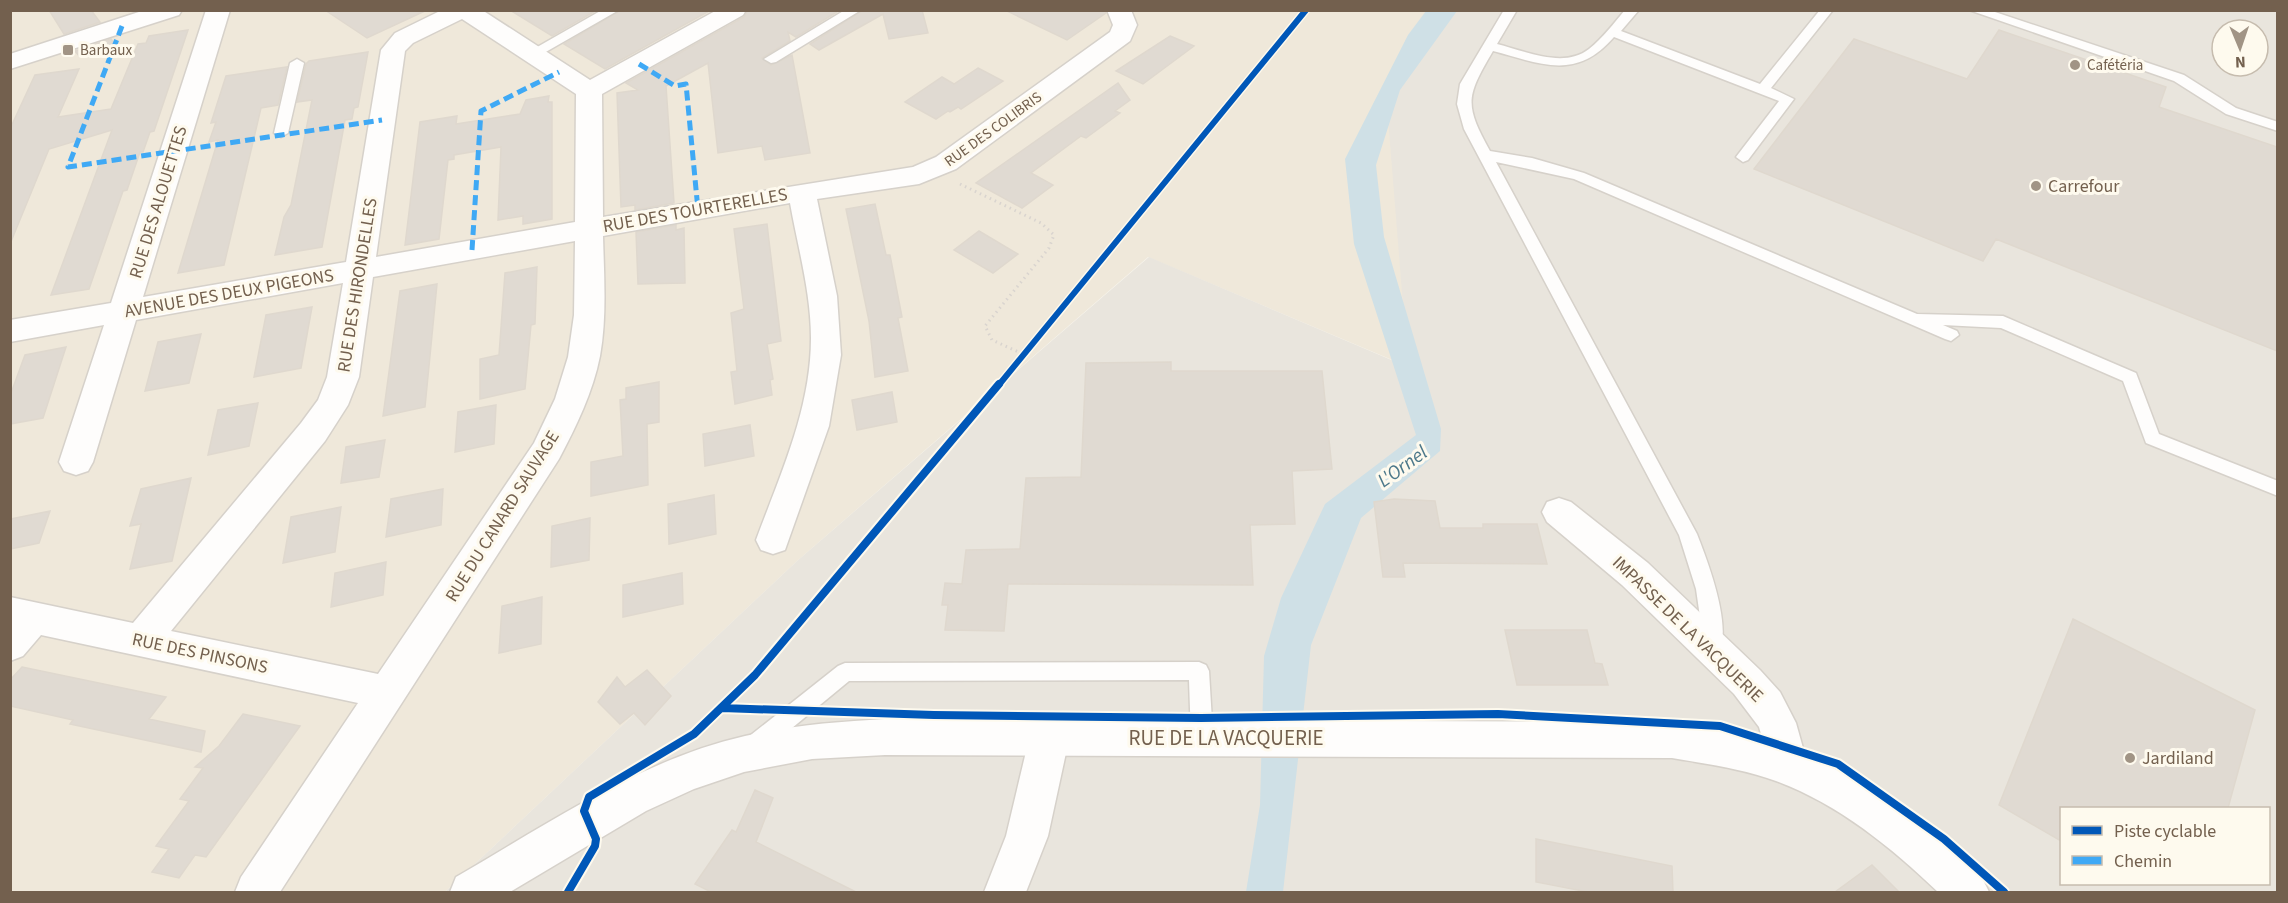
<svg xmlns="http://www.w3.org/2000/svg" width="2288" height="903" font-family="'Source Sans 3',sans-serif">
	<style>
		.residential { fill: #efe8da }
		.industrial { fill: #e9e5dd; fill-rule: evenodd }
		.water { fill: #cfe0e6 }
		.building { fill: #e0dad2; stroke: #dfd8ce; stroke-width: 1.5 }
		.lines { fill: none; stroke-linecap: round; stroke-linejoin: round }
		.service-casing { stroke: #d6d1ca; stroke-width: 3 }
		.minor-casing { stroke: #d6d1ca; stroke-width: 3 }
		.tertiary-casing { stroke: #d6d1ca; stroke-width: 3 }
		.path { stroke: #d9d4cf; stroke-width: 3; stroke-dasharray: 1.5 4; stroke-linecap: butt }
		.service { fill: #fefdfc; fill-rule: evenodd }
		.minor { fill: #fefdfc; fill-rule: evenodd }
		.tertiary { fill: #fefdfc; fill-rule: evenodd }
		.quiet { stroke: #3fa9f5; stroke-width: 5; stroke-dasharray: 10 5; stroke-linecap: butt }
		.cycleway-far1-casing { stroke: #fefaee; stroke-width: 9 }
		.cycleway-casing { stroke: #fefaee; stroke-width: 12 }
		.cycleway-far1 { stroke: #0057b8; stroke-width: 6 }
		.cycleway { stroke: #0057b8; stroke-width: 8 }
		.poi-dot { fill: #a19485; stroke: #fefaee; stroke-width: 2 }
		.labels { text-anchor: middle; stroke-width: 6; stroke-linejoin: round; paint-order: stroke }
		.far-poi-label { font-size: 15px; fill: #73604e; stroke: #fefaee; text-anchor: start }
		.far-street-label { font-size: 15px; fill: #73604e; stroke: #fefaee }
		.poi-label { font-size: 18px; fill: #73604e; stroke: #fefaee; text-anchor: start }
		.street-label { font-size: 18px; fill: #73604e; stroke: #fefaee }
		.water-label { font-size: 20px; font-style: italic; fill: #4c788a; stroke: #fefaee }
		.near-street-label { font-size: 21px; fill: #73604e; stroke: #fefaee }
	</style>
	<rect width="100%" height="100%" fill="#f7f4ec"/>
	<path class="residential" d="M10,11h1430l-31,356 -261,-110 -351,304 -352,331h-434z"/>
	<path class="industrial" d="M1440,11h837v881h-1832l352,-331 352,-304 259,110 -22,-274zM2222,30h36v36h-36zM2062,808h206v76h-206z"/>
	<path class="water" d="M1426,11h31l-57,79 -24,75 8,72 57,192 -1,22 -79,67 -50,127 -28,247h-37l14,-87 4,-149 17,-58 44,-94 91,-69 -62,-191 -9,-85 63,-124z"/>
	<path class="building" d="M49,10h42l9,12 -36,12z
		M325,10h102l-60,28z
		M510,10h87l-45,26z
		M621,10h90l-106,59 -41,-25z
		M748,10h92l-44,27 -8,-5 2,9 -28,17 9,7 21,-10 18,98 -45,7 -3,-14 -44,7 -10,-90 -42,23 8,117 -39,7v-5l-14,2 -4,-114 21,-3 -12,-7 118,-66z
		M863,10h59l6,23 -39,6 -6,-25 -64,36 -9,-6z
		M1005,10h100l1,3 -39,27z
		M188,30l-34,101 -4,1 -7,20h-3l-13,38 -4,1 -34,98 -38,6 61,-165 -63,19 -39,95v-115l25,-54 44,-6 -21,48 53,-8 27,-65 8,-1 3,-7z
		M1999,30l167,57 -7,20 118,40v204l-281,-112 -13,22 -229,-92 100,-130 113,40z
		M1170,36l24,10 -51,38 -27,-13z
		M111,39l8,12 -39,6 -5,-6z
		M368,52l-10,55 -4,1 -2,11 -7,1 -23,127 -47,8 9,-38 7,-12 21,-105 -15,2 9,-38 3,-3z
		M287,67l-9,38 -17,3 -37,157 -46,8 40,-133 -9,2 7,-20 -5,1 15,-47z
		M978,68l25,13 -42,28 -3,-2 -8,5 -2,-1 -12,8 -31,-17 37,-25 12,7z
		M1118,83l12,17 -15,11 5,2 -34,25 -5,-2 -50,37 22,12 -31,23 -46,-25z
		M549,96l-1,6h4v117l-29,5v-8l-25,4 3,-73 -47,8v4l-6,1 -9,79 -34,6 15,-123 37,-6 -1,8 64,-10 6,-14z
		M875,204l11,51h4l12,62 -4,1 10,53 -33,6 -6,-56 -23,-112z
		M767,224l14,117 -14,3 6,35 -3,1 2,15 -37,9 -4,-32 6,-1 -6,-58 13,-4 -10,-80z
		M676,225v5l8,-2 1,55 -47,1 -2,-52z
		M979,231l39,23 -25,19 -39,-23z
		M537,267l-2,57 -4,1 -6,64 -45,10v-40l19,-4 6,-82z
		M437,284l-12,123 -42,9 17,-125z
		M312,307l-11,61 -47,9 12,-62z
		M201,334l-12,49 -44,8 13,-49z
		M66,347l-23,71 -33,6v-28l15,-41z
		M1171,362v9h151l10,98 -40,2 3,53 -45,1 3,60 -245,-1 -4,47 -59,-1 3,-25h-6l3,-22 17,1 4,-34 54,-1 6,-71 55,-1 5,-114z
		M659,382v40l-12,2 1,61 -57,11v-34l32,-6 -3,-56 6,-1v-11z
		M892,392l5,30 -40,8 -5,-30z
		M258,403l-9,43 -41,9 10,-45z
		M496,405l-2,39 -39,8 3,-40z
		M750,425l4,31 -49,10 -2,-32z
		M385,440l-6,37 -38,6 5,-36z
		M191,478l-19,83 -42,8 11,-45 -11,2 11,-37z
		M443,489l-2,36 -55,12 5,-38z
		M714,495l2,39 -47,10 -1,-40z
		M1394,499l41,2 5,27h43v-4h54l10,40 -144,-1 2,14h-22l-9,-75z
		M341,507l-6,45 -52,11 8,-46z
		M50,511l-11,32 -29,6v-30z
		M590,518l-1,42 -38,7 1,-41z
		M386,562l-3,33 -52,12 4,-34z
		M682,573l1,31 -60,13v-32z
		M542,597l-1,47 -42,9 3,-47z
		M2073,619l182,91 -27,98h-167v33l-62,-36z
		M1505,630h82l8,33 7,1 6,21h-91z
		M22,667l144,30 -17,22 56,12 -4,21 -131,-28 3,-4 -63,-14v-26z
		M647,670l24,26 -26,29 -11,-12 -14,11 -22,-22 19,-25 8,10z
		M243,714l57,12 -94,131 -11,-2 -16,23 -27,-6 17,-23 -13,-3 33,-45 -9,-2 23,-31 -8,-1 24,-21z
		M755,790l18,8 -17,44 100,50h-145l-16,-8 37,-54 4,2z
		M1536,839l136,27 1,26h-85l-52,-10z
		M1872,865l27,27h-64z"/>
	<g class="lines">
		<defs>
			<path id="service" d="M602,10h17l-82,47 -5,1 -7,-4z
				M845,10h16l-85,52 -5,1 -7,-4z
				M1504,10h13l-20,34c28,7 67,25 92,5 14,-11 25,-26 36,-39h14l-18,21 139,53 60,-74h13l-62,78 23,11 -46,61 -5,2 -7,-5 43,-56 -165,-64c-38,44 -72,27 -121,14 -27,46 -29,53 -3,100l42,7 52,15 333,141 86,2 133,57 23,61 119,47v15l-132,-53 -23,-62 -122,-53 -58,-3 14,6 2,4 -8,6 -6,-2 -371,-160 -78,-17 201,372c11,28 35,91 22,118l-7,3 -7,-3 -9,-63 -17,-54 -215,-406 -7,-25 3,-20z
				M1969,10h20l195,65 52,33 42,14v9l-52,-17 -52,-33z
				M297,59l7,4 -16,70 -7,4 -7,-4 16,-70z
				M1199,662l7,3 3,6 4,67 -3,7 -8,3 -8,-3 -3,-7 -2,-58 -340,1 -86,71 -8,3 -8,-3 -3,-7 3,-7 91,-72 7,-3z"/>
			<path id="minor" d="M206,10h24l-87,287 203,-35 35,-212 14,-17 47,-23h40l108,70 127,-70h29l-3,5 -141,79 1,123 310,-50 23,-10 174,-125 3,-7 -6,-15h24l6,15 -7,16 -174,128 -37,15 -102,15 20,97 4,59 -12,71 -44,124 -12,4 -12,-4 -5,-10c24,-65 55,-131 55,-202 0,-45 -13,-90 -21,-135l-187,33c1,40 4,81 -3,120 -7,36 -24,71 -41,103l-279,433h-45l6,-15 117,-174 -317,-68 -18,21 -13,5v-64l123,26 168,-200 17,-23 9,-23 16,-94 -207,37 -43,142 -5,9 -12,4 -12,-4 -5,-9 45,-137 -94,17v-22l101,-17zM462,19l114,75 -1,128 -199,35 29,-206 8,-8zM575,241l-1,74 -6,42 -13,42 -21,44 -156,231 -207,-43 154,-190 23,-36 11,-28 14,-100z
				M1559,498l12,4 77,61 112,107 20,22 16,31 12,43 -6,13 -14,6 -14,-6 -15,-52 -25,-33 -112,-109 -75,-63 -5,-10 5,-10z
				M1049,721l14,5 6,13 -21,97 -22,56h-42l22,-56 23,-97 6,-13z"/>
			<path id="tertiary" d="M145,10h37l-3,5 -169,54v-15z
				M885,719l787,3c109,19 178,42 265,114 20,16 42,32 52,56h-51c-47,-45 -100,-88 -162,-111 -33,-12 -69,-17 -104,-23l-787,-3 -73,4 -68,13 -50,17 -48,22 -136,81h-60l6,-15c92,-53 184,-117 289,-141 46,-11 93,-14 140,-17z"/>
		</defs>
		<use href="#service" class="service-casing"/>
		<use href="#minor" class="minor-casing"/>
		<use href="#tertiary" class="tertiary-casing"/>
		<path class="path" d="M960,184l81,39 13,12 -5,13 -64,78 7,14 31,14"/>
		<use href="#service" class="service"/>
		<use href="#minor" class="minor"/>
		<use href="#tertiary" class="tertiary"/>
		<path class="quiet" d="M122,26l-54,141 314,-47
			M639,64l36,22 11,-2 12,126
			M472,250l9,-139 78,-39"/>
		<defs>
			<path id="cycleway-far1" d="M998,386l308,-376"/>
			<path id="cycleway" d="M722,708l212,7 267,3 297,-4 222,12 118,38 106,75 60,53
				M568,892l27,-46 1,-7 -12,-28 5,-14 105,-63 61,-59 244,-291"/>
		</defs>
		<use href="#cycleway-far1" class="cycleway-far1-casing"/>
		<use href="#cycleway" class="cycleway-casing"/>
		<use href="#cycleway-far1" class="cycleway-far1"/>
		<use href="#cycleway" class="cycleway"/>
	</g>
	<g class="poi-dot">
		<rect x="62" y="44" width="12" height="12" rx="3"/>
		<circle cx="2075" cy="65" r="6"/>
		<circle cx="2036" cy="186" r="6"/>
		<circle cx="2130" cy="758" r="6"/>
	</g>
	<g class="labels">
		<g class="far-poi-label">
			<text x="80" y="55">Barbaux</text>
			<text x="2087" y="70">Cafétéria</text>
		</g>
		<g class="far-street-label">
			<text transform="translate(993 129) rotate(-36)" y="5">RUE DES COLIBRIS</text>
		</g>
		<g class="poi-label">
			<text x="2048" y="192">Carrefour</text>
			<text x="2142" y="764">Jardiland</text>
		</g>
		<g class="street-label">
			<text transform="translate(158 202) rotate(-73)" y="6">RUE DES ALOUETTES</text>
			<text transform="translate(695 210) rotate(-10)" y="6">RUE DES TOURTERELLES</text>
			<text transform="translate(357 285) rotate(-81)" y="6">RUE DES HIRONDELLES</text>
			<text transform="translate(229 293) rotate(-10)" y="6">AVENUE DES DEUX PIGEONS</text>
			<text transform="translate(502 516) rotate(-58)" y="6">RUE DU CANARD SAUVAGE</text>
			<text transform="translate(1688 629) rotate(44)" y="6">IMPASSE DE LA VACQUERIE</text>
			<text transform="translate(200 653) rotate(12)" y="6">RUE DES PINSONS</text>
		</g>
		<g class="water-label">
			<text transform="translate(1402 466) rotate(-36)" y="7">L'Ornel</text>
		</g>
		<g class="near-street-label">
			<text x="1226" y="745">RUE DE LA VACQUERIE</text>
		</g>
	</g>
	<rect width="2288" height="903" fill="none" stroke="#73604e" stroke-width="24"/>
	<rect x="2060" y="807" width="210" height="78" fill="#fefaee" stroke="#c6bcae" stroke-width="1.5"/>
	<rect x="2072" y="826" width="30" height="9" fill="#0057b8" stroke="#c6bcae" stroke-width="1.5"/>
	<text x="2114" y="837" font-size="18" fill="#73604e">Piste cyclable</text>
	<rect x="2072" y="856" width="30" height="9" fill="#3fa9f5" stroke="#c6bcae" stroke-width="1.5"/>
	<text x="2114" y="867" font-size="18" fill="#73604e">Chemin</text>
	<g transform="translate(2240 48) rotate(178)"><circle r="28" fill="#fefaee" stroke="#c6bcae" stroke-width="1.5"/>
	<path d="M0-4.5L10 22L0 15L-10 22Z" fill="#a19485"/>
	<text y="-9" font-size="16" font-weight="bold" text-anchor="middle" fill="#73604e">N</text>
	</g>
</svg>
